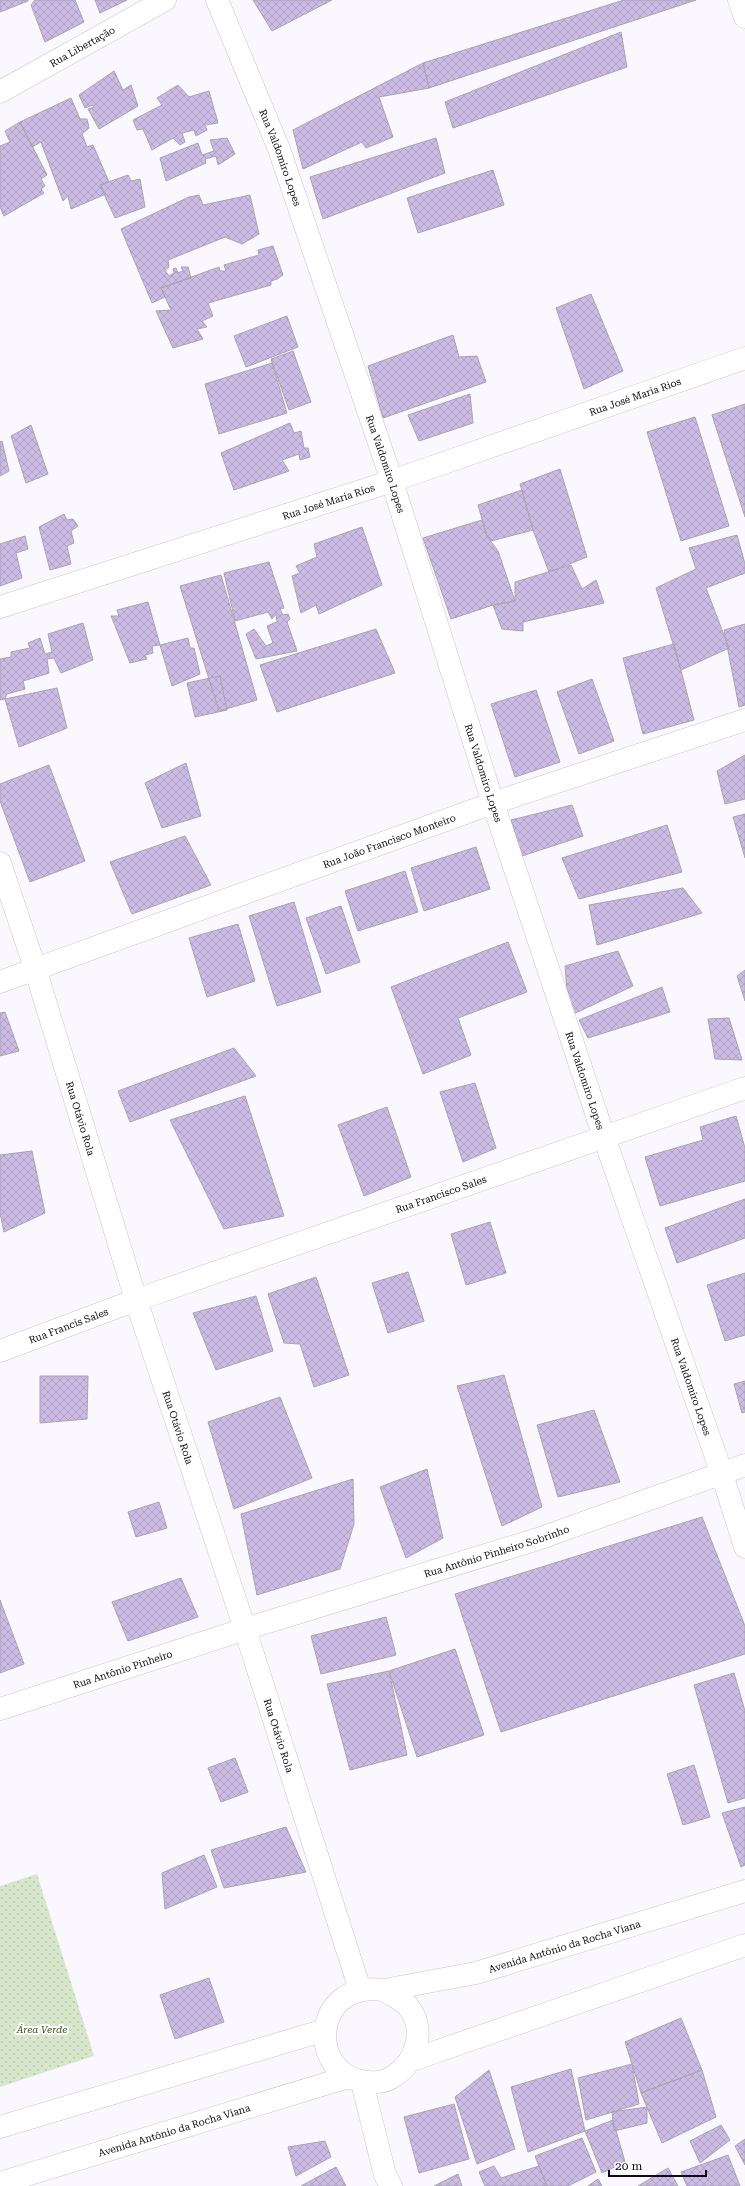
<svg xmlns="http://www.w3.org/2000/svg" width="745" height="2186" font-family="'Roboto Serif',serif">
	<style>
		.grass { fill: url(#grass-dots) }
		.building { fill: url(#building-cross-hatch); stroke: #a8a5ae }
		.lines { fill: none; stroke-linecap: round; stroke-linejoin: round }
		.street-casing { stroke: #c8c4cc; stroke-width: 23 }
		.secondary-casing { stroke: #c8c4cc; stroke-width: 23 }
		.street { stroke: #fff; stroke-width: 22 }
		.secondary { stroke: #fff; stroke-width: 22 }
		.labels { text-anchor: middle; stroke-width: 4; stroke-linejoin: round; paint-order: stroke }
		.street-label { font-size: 10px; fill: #0e0c0f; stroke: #fff }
		.park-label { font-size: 10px; font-style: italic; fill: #314d13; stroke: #fff }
	</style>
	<defs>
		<pattern id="grass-dots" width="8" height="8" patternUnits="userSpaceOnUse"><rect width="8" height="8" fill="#d8e6cc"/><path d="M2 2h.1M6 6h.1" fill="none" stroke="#b8c4ae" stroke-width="1.8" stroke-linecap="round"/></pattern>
		<pattern id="building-cross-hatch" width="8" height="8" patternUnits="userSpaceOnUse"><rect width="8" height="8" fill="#ccbce5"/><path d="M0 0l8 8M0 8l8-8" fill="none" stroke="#aea0c3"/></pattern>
	</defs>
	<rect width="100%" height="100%" fill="#faf7fe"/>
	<path class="grass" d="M37,1874l57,182 -94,31v-201z"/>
	<path class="building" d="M0,0h28v1l-28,11z
		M35,0h40l9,22 -39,20 -14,-37z
		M95,0h32l-27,13z
		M253,0h79l-60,31z
		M624,0h72l-267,88 -6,-25z
		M621,32l6,35 -174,61 -8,-26z
		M423,63l6,25 -50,9 14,40 -27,11 -4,-6 -59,27 -10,-39z
		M114,71l9,19 8,-5 7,21 -39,23 -11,-20 6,-2 -1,-2 -8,3 -6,-13z
		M178,85l11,12 20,-6 9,32 -13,2 2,5 -11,6 -2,-6 -12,3 3,9 -5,3 -7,-7 -21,12 -9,-21 -6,1 -4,-10 29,-15 -5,-7z
		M71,98l9,21h7l2,9 -7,6 5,13 6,-2 16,37 -9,3 6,9 -35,15 -3,-13 -5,5 -22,-59 -9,5 -12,-25z
		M20,122l27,53 -6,4 4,7 -4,3 3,4 -40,23 -4,-9v-61l10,-4 -5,-11z
		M227,138l8,16 -17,11 -2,-9 -11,3 1,4 -40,18 -6,-23 38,-15 4,12 12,-4 -4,-11z
		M436,138l9,35 -122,46 -13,-42z
		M493,170l11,35 -86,28 -11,-35z
		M128,175l3,6 9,-2 5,28 -30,11 -15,-33z
		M199,195l4,10 47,-10 9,39 -17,10 -17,-7 -57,23 1,7 -4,3 4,6 5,-3 -1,-4 3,-1 2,5 5,-2 -2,-4h7l3,11 -30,10 4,9 -13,6 -31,-74 68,-32z
		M273,246l10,29 -6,4 -6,2v4l-63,18 5,13 -11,5 5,6 -10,2 6,10 -30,9 -17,-37 15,-1 -10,-22 58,-21 1,4h6l-2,-6 35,-10 -1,-5z
		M591,294l32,77 -39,18 -28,-81z
		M287,316l11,31 -52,20 -12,-31z
		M453,335l6,22 18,-1 9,26 -103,36 -15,-52z
		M293,351l18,51 -22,8 -18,-51z
		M272,363l15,50 -68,21 -14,-50z
		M470,394l3,29 -54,18 -11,-26z
		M745,404v113l-33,-102z
		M695,417l34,109 -48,15 -34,-109z
		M290,423l4,10 7,-2 3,17h4l2,9 -10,3 -1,-6 -17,6 7,11 -55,19 -13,-37z
		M31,425l17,49 -22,9 -15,-47z
		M2,441l7,30 -9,5v-34z
		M560,469l27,88 -38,15 -16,-42 -13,-46z
		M522,490l11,40 -42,11 -4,-5 -9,-31z
		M64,514l3,6 6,-1 5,7 -7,5 3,12 -7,3 4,18 -21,6 -11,-43z
		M482,520l5,16 11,15 17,50 -22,4 -42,14 -28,-81z
		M362,527l20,58 -63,29 -3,-9 -15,8 -9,-37 8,-3 -4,-7 21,-9 -3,-13z
		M737,535l8,29v9l-39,15 23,60 -48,22 -25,-82 40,-19 -7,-21z
		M25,536l3,13 -12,4 6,25 -22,8v-42z
		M269,562l15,46 -4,1 3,6 5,-1 2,5 -3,3 10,29 -41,8 -10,-25 8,-5 12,17 7,-3 -6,-17 10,-4 -1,-8 -4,5 -4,-7 -33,9 -11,-48z
		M571,565l11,24 14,-9 8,23 -81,19v9l-21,-2 -9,-24 22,-4v-19z
		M221,575l36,125 -38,11 -39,-125z
		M148,602l12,43 -8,1 1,7 -8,2 2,4 -17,4 -19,-47h8l-2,-6z
		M83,623l10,37 -32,13 -7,-15 -7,1 2,14 -26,8 2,8 -18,5 -2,5 -5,1v-41l11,-2v-5l19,-4 -2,-5 12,-5 5,16 7,-2 -4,-18z
		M745,624v81l-6,2 -15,-77z
		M376,629l19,44 -118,39 -17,-47z
		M188,638l2,10h4l6,26 -28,12 -12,-41z
		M674,644l20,76 -51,14 -20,-76z
		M220,676l7,34 -32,7 -8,-34z
		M592,679l22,62 -35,13 -22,-62z
		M57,688l10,40 -48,19 -14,-48z
		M536,690l24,72 -45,15 -24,-73z
		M745,755v44l-20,5 -8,-33z
		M186,763l15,53 -39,12 -17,-45z
		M49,765l36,96 -55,21 -30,-81v-17z
		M572,805l11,31 -61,20 -11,-36z
		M745,814v44l-12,-41z
		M667,825l15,47 -103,27 -17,-41z
		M185,836l26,49 -79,29 -22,-52z
		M476,847l14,42 -66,22 -13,-43z
		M405,871l13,41 -60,19 -13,-40z
		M683,888l19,25 -105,32 -8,-40z
		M294,902l27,90 -44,14 -28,-90z
		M341,906l19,56 -34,12 -20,-56z
		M238,924l17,57 -48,16 -18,-59z
		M508,942l19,50 -69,26 13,37 -48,19 -32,-87z
		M618,951l15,35 -64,30 -4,-50z
		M745,970v31l-8,-25z
		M662,987l8,25 -82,26 -9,-18z
		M5,1012l14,39 -19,5v-43z
		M729,1018l13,42 -27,-1 -7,-40z
		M234,1048l22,28 -126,46 -12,-31z
		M475,1083l21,65 -33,14 -23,-70z
		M245,1096l39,120 -60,13 -54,-109z
		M387,1107l24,70 -47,19 -26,-71z
		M736,1116l9,32v33l-85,25 -15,-49 58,-17 -3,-13z
		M32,1151l13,62 -41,19 -4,-19v-58z
		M745,1199v39l-68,25 -12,-35z
		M490,1222l16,51 -40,12 -15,-51z
		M408,1272l16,49 -36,12 -16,-50z
		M745,1273v62l-20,6 -18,-56z
		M316,1277l33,98 -35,12 -14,-43 -16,-1 -16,-49z
		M256,1296l17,55 -57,19 -23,-57z
		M504,1375l38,132 -40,19 -45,-140z
		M40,1376h48l-1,43 -47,4z
		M745,1381v31l-3,1 -8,-29z
		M280,1397l32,81 -78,31 -26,-87z
		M594,1410l26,72 -62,15 -21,-72z
		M427,1469l16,69 -37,20 -26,-71z
		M353,1479l1,45 -14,45 -83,26 -16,-81z
		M159,1502l8,26 -31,9 -8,-25z
		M702,1517l43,109v28l-244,78 -46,-138z
		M181,1578l17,39 -70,24 -16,-39z
		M0,1600l24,64 -24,9z
		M386,1617l10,38 -75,19 -10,-38z
		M455,1649l29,86 -67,22 -28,-86z
		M389,1671l18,84 -57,15 -23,-86z
		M734,1673l11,38v87l-17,5 -34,-118z
		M235,1758l13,34 -27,10 -13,-34z
		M694,1765l16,52 -27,8 -16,-51z
		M745,1807v58l-4,2 -19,-54z
		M286,1827l20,45 -82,16 -13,-38z
		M204,1855l13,32 -52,22 -3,-36z
		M209,1978l15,44 -49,17 -15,-44z
		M681,2018l21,52 -61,23 -16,-51z
		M632,2064l7,40 -53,16 -8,-42z
		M571,2069l14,62 -57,21 -17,-65z
		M489,2070l26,79 -38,15 -22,-67z
		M702,2070l14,47 -54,26 -21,-50z
		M454,2104l15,55 -50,14 -15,-56z
		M647,2107v16l-33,8 -2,-19z
		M613,2120l12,42 -23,11 -17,-42z
		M721,2125l9,15 -30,23 -10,-22z
		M582,2138l14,34 -28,14h-21l-12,-30z
		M745,2139v26l-10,-19z
		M325,2141l6,16 -35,19 -8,-29z
		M728,2155l12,31h-53l-6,-14z
		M494,2166l7,12 38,-12 8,20h-62l-6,-14z
		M336,2167l10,19h-45z
		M668,2168l10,18h-40z
		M458,2174l4,12h-28z
		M598,2179l4,7h-14z"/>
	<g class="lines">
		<defs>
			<g id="street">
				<path d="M739,0l6,17"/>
				<path id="s1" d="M0,92l165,-92"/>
				<path id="s2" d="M0,607l392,-126 353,-123"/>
				<path id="s3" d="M0,982l493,-179 252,-83"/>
				<path id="s4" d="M0,1351l136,-51 609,-212"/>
				<path id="s5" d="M0,1709l245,-80 293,-90 207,-74"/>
				<path d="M362,2082l23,93 6,11"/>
			</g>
			<g id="secondary">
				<path id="s6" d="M217,0l62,149 113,332 101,322 111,334 118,337 23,73"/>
				<path id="s7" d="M0,863l35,105 101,332 109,329 115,361"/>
				<path id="s8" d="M384,1990c7,5 17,9 23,15 20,23 10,56 -13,71 -8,6 -17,7 -26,6 -60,-3 -59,-102 16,-92l92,-17 269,-82"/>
				<path d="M412,2060l333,-115"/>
				<path d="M0,2127l325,-97"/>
				<path id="s9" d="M0,2183l348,-106"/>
			</g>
		</defs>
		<use href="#street" class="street-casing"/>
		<use href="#secondary" class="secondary-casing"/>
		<use href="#street" class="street"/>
		<use href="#secondary" class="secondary"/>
	</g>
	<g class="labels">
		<g class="street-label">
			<text dy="4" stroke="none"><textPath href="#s1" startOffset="94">Rua Libertação</textPath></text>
			<text dy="4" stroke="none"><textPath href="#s6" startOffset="170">Rua Valdomiro Lopes</textPath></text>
			<text dy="4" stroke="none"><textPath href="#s2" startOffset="669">Rua José Maria Rios</textPath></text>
			<text dy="4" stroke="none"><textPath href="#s6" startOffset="494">Rua Valdomiro Lopes</textPath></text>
			<text dy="4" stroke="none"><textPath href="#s2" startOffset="345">Rua José Maria Rios</textPath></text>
			<text dy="4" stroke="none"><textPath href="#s6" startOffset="818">Rua Valdomiro Lopes</textPath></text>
			<text dy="4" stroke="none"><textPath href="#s3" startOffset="414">Rua João Francisco Monteiro</textPath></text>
			<text dy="4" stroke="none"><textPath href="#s6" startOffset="1142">Rua Valdomiro Lopes</textPath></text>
			<text dy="4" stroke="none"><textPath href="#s7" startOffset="268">Rua Otávio Rola</textPath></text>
			<text dy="4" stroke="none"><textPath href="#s4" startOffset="468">Rua Francisco Sales</textPath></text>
			<text dy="4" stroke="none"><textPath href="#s4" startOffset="73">Rua Francis Sales</textPath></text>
			<text dy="4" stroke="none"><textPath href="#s6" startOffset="1466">Rua Valdomiro Lopes</textPath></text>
			<text dy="4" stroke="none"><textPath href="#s7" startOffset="592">Rua Otávio Rola</textPath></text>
			<text dy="4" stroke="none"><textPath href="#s5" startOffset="521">Rua Antônio Pinheiro Sobrinho</textPath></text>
			<text dy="4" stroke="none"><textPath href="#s5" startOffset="129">Rua Antônio Pinheiro</textPath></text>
			<text dy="4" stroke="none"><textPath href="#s7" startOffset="916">Rua Otávio Rola</textPath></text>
			<text dy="4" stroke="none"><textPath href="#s8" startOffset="478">Avenida Antônio da Rocha Viana</textPath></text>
			<text dy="4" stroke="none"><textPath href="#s9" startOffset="182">Avenida Antônio da Rocha Viana</textPath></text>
		</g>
		<g class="park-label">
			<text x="42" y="2033">Área Verde</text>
		</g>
	</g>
	<path d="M609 2170v6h97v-6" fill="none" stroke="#0e0c0f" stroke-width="2"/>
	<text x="615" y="2170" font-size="12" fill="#0e0c0f" stroke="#ffffff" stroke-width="3" paint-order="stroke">20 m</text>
</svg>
